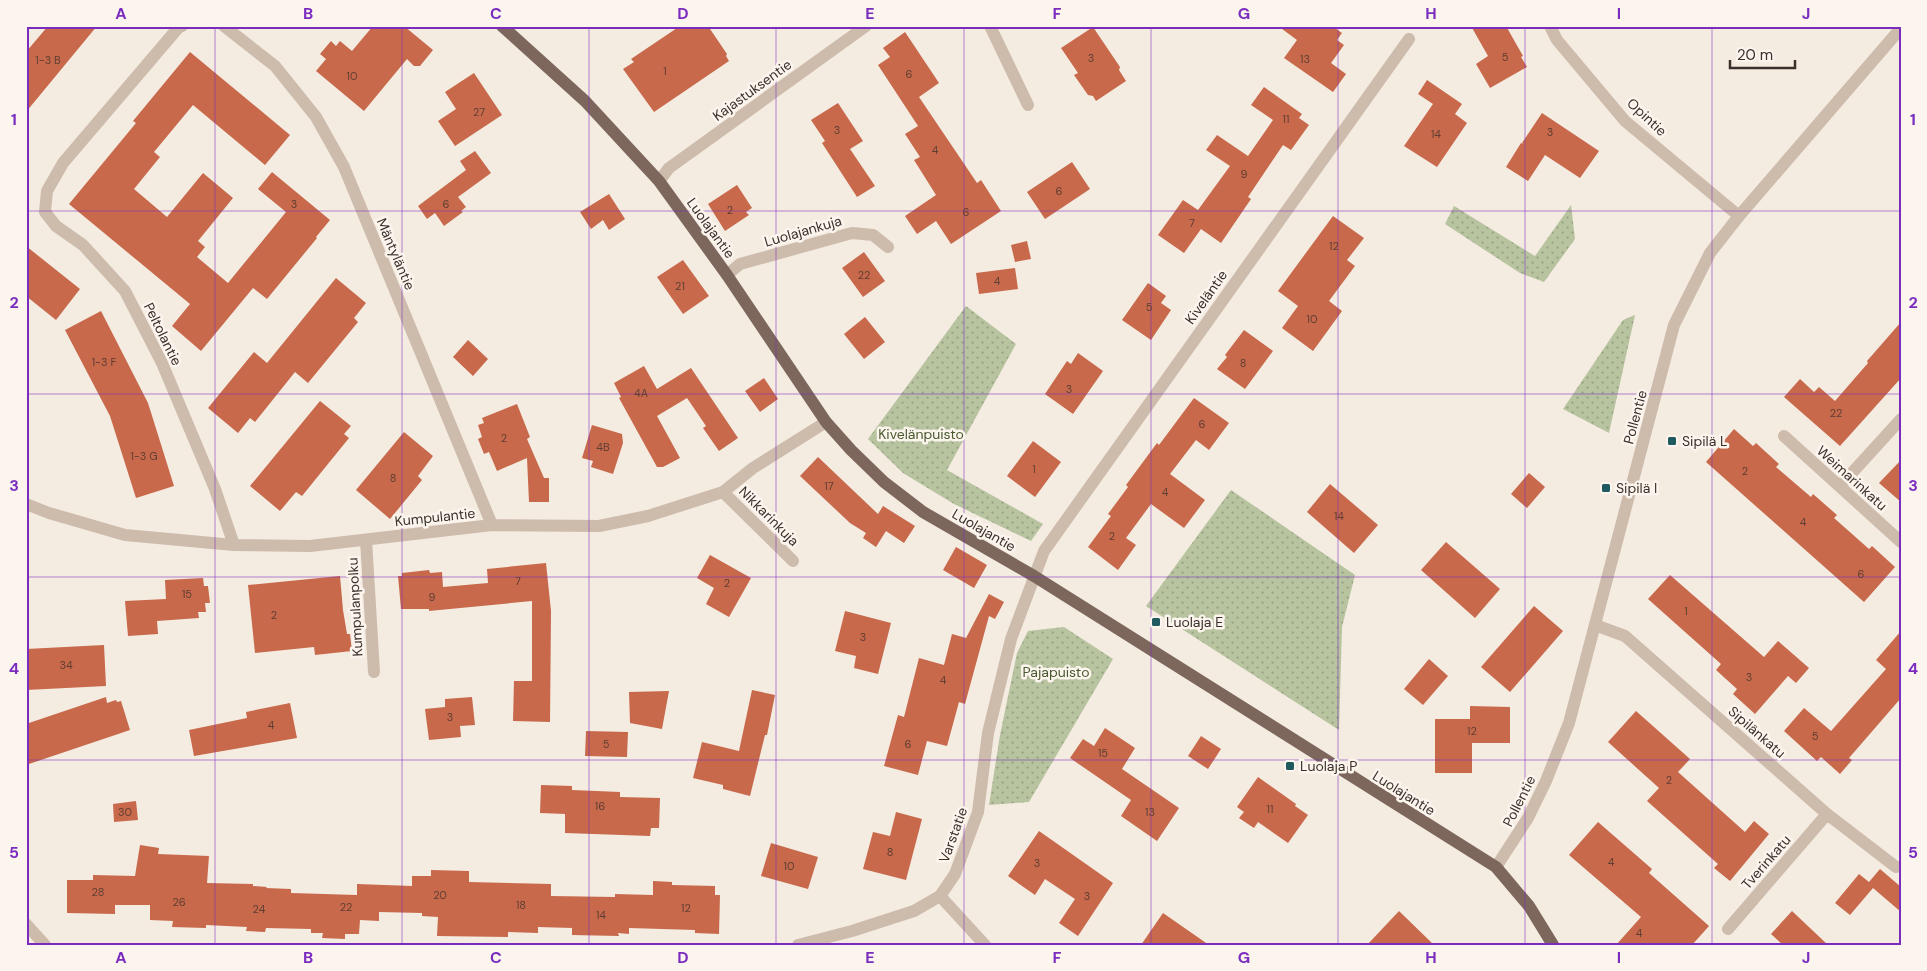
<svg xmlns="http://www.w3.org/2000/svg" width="1927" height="971" font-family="'DM Sans',sans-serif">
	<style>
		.grass { fill: url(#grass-dots) }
		.building { fill: #c8694b }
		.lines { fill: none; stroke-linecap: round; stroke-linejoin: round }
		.minor { stroke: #cdbbac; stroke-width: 12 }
		.major { stroke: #7d675c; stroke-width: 12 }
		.grid { fill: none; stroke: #7b2cbf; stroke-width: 1; stroke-opacity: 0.55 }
		.poi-dot { fill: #1f5a5e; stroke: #fbf5ee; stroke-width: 2 }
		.labels { text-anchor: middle; stroke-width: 5; stroke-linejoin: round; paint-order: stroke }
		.number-label { font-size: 11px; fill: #5e3e33 }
		.street-label { font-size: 14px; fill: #3b302b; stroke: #fbf5ee }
		.park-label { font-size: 14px; fill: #4a5a2e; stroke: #fbf5ee }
		.poi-label { font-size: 14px; fill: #3b302b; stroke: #fbf5ee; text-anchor: start }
		.neatline { fill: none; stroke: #7b2cbf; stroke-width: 2 }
		.grid-label { font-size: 16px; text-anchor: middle; font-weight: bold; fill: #7b2cbf }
	</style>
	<defs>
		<pattern id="grass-dots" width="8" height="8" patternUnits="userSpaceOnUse" patternTransform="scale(1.25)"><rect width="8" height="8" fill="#b8c4a0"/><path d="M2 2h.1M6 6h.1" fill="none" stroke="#97a083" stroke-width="1.8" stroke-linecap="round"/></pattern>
	</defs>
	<rect width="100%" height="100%" fill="#f4ebe1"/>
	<path class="grass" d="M1571,205l4,34 -31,43 -24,-9 -75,-49 9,-18 81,50z
		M966,306l50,38 -69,126 96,54 -12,17 -77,-37 -51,-31 -35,-34z
		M1635,315l-26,118 -46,-24 60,-89z
		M1231,490l124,85 -13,52 -3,103 -193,-124z
		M1064,627l49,32 -84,143 -40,3 11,-70 17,-82 11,-22z"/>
	<path class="building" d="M48,26h49l-71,86v-60z
		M373,26h31l29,24 -13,16h-6l-7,-7 -43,52 -48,-40 10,-12 -6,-5 11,-13 5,5 4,-5 12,10z
		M680,26h28l19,28 -1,2 3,5 -75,51 -31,-43 11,-7 -3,-3z
		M1278,26h54l10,7 -5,7 7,5 -13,18 15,11 -13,18 -49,-34 13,-18z
		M1471,26h35l17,30 -2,1 6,10 -37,21 -14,-24 12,-8z
		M1093,27l27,40 -1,3 7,11 -30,20 -3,-5 -5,-1 -14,-20 4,-2 -17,-25z
		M905,32l34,51 -20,14 58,86 4,-3 20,31 -50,33 -15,-23 -19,13 -12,-18 31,-21 -22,-35 6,-3 -15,-23 13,-8 -40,-61 12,-8 -7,-9z
		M190,52l100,83 -25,30 -72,-60 -39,47 6,5 -26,32 33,28 36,-44 30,25 -35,43 7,6 -8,10 31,26 58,-71 -28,-23 14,-17 58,48 -14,17 1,1 -50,61 -14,-11 -52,63 -29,-25 18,-22 -121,-100 67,-81 -3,-2z
		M474,73l28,42 -47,31 -17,-25 18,-12 -11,-17z
		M1427,80l35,24 -7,10 12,9 -30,44 -33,-21 29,-42 -15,-10z
		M1264,87l38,27 -3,4 10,7 -18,25 -8,-5 -35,52 3,2 -30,44 -20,-14 -17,24 -26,-18 25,-35 15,10 32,-44 -24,-16 11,-15 31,21 25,-36 -22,-15z
		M838,103l25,38 -13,8 25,37 -18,11 -35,-54 3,-2 -14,-21z
		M1542,113l57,38 -19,27 -35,-23 -17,26 -22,-14 15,-24 2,1 -1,-1z
		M475,151l16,22 -33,24 8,10 -5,4 2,1 -19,14 -9,-13 -8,6 -9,-13 48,-36 -6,-9z
		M1072,162l18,27 -45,30 -18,-27z
		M737,185l15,23 -6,4 3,3 -24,16 -17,-27z
		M609,194l16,25 -16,11 -6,-10 -12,9 -11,-17z
		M1333,216l31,22 -17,22 8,6 -26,35 13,10 -29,40 -31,-23 16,-22 -20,-15z
		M1027,241l4,18 -16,3 -4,-17z
		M26,246l54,43 -24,31 -30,-24z
		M864,252l21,29 -22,16 -21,-29z
		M683,260l26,36 -26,18 -26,-37z
		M1015,268l3,21 -39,5 -3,-21z
		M336,278l30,25 -12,15 4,4 -50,61 -13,-11 -40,50 -5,-4 -12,15 -30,-25 46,-56 13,11z
		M1148,283l18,13 -5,7 10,7 -20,30 -29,-20z
		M101,311l47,92 26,83 -38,12 -26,-82 -45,-86z
		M865,317l20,25 -21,17 -20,-25z
		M1901,322v56l-61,68 -56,-49 16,-18 14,13 5,-5 16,14 33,-38 -1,-2z
		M1244,330l29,21 -28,38 -28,-20 10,-12 -2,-2z
		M468,340l20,19 -15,17 -20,-19z
		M1078,353l25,18 -30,43 -28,-20 22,-33 4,3z
		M644,366l13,23 34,-21 47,70 -19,13 -16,-23 3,-2 -19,-28 -30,18 23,42 -17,9h-6l-38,-69 2,-1 -7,-14z
		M764,378l14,21 -18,13 -15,-21z
		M1194,398l35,25 -20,27 -13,-10 -26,34 35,26 -21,28 -33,-24 -25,34 10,7 -18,25 -30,-23 23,-31 -3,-2 20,-27 -2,-2 31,-42 2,2z
		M320,401l31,25 -7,8 5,4 -47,58 -6,-4 -16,19 -30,-25z
		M517,404l13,33 -3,2 17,39h5v24h-20l-2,-44 -30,13 -8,-19 -5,2 -6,-15 4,-2 -4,-12 6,-2 -2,-5z
		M592,425l30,9 1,9 -10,31 -22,-7 2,-6 -11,-3z
		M1734,429l19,17 3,-3 23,21 -3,3 35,30 2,-3 24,21 -3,3 35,31 3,-3 23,21 -31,35 -158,-140z
		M404,432l29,24 -15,20 4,4 -32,39 -34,-29z
		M1033,441l28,21 -26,35 -28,-21z
		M818,457l60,57 5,-8 32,20 -11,17 -18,-12 -10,16 -13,-9 3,-5 -16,-10 -50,-47z
		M1901,460v42l-22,-19z
		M1529,473l16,14 -18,21 -16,-14z
		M1330,484l48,41 -24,28 -47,-41z
		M1446,542l54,47 -25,29 -54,-48z
		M956,547l31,18 -13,23 -31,-18z
		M710,555l41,23 -22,39 -23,-13 8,-16 -17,-10z
		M546,563l5,48 -1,111 -37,-1 1,-40h18v-80l-103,10v-2h-28l-3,-33h4v-3l27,-3 1,3 12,-1 1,15 45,-4 -1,-14z
		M1670,575l94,82 14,-16 31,27 -13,15 -8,-7 -33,38 -22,-20 4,-5 -21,-19 5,-6 -73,-65z
		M340,576l3,34 4,24h3l2,17 -37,4 -1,-8 -59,6 -7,-68z
		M203,578l1,8h4l2,17h-5l1,9h-8l1,6 -42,3 1,13 -30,2 -3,-35 41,-2 -1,-19z
		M989,594l15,8 -9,17 -6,-3 -24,88 -6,-2 -12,44 -20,-5 -9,34 -34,-9 14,-51 6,2 15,-59 25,7 8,-31 14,4z
		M1534,606l29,25 -53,61 -29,-25z
		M845,611l46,12 -13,51 -24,-6 2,-12 -21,-5z
		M1901,631v67l-52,60 3,2 -12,14 -19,-17 -4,4 -33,-30 20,-23 27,23 55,-62 -10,-9z
		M104,645l2,41 -80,4v-41z
		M1429,659l19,17 -25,29 -19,-16z
		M752,690l23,5 -8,40h-2l-15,61 -27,-7v-4l-30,-7 9,-36 37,9z
		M669,691l-7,38 -32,-6 -1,-31z
		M106,697l1,6 9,-3 1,2 4,-1 9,29 -104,35v-41z
		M472,697l3,28 -15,1 1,11 -32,3 -4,-31 20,-2v-8z
		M290,703l7,35 -103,18 -5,-26 58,-12 -1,-6z
		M1470,706l40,1v36h-38v30h-37v-54h35z
		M1636,711l54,48 -12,13 67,60 9,-11 15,13 -39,47 -16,-13 4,-4 -71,-63 12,-13 -51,-46z
		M1105,728l30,20 -13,21 57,39 -22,33 -36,-25 10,-16 -61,-42 13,-19 11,7z
		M586,731l42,1 -1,25 -42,-1z
		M1201,736l20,13 -13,20 -20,-13z
		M1258,777l38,27 -1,2 13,9 -20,28 -30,-21 -4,6 -15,-10 5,-6 -7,-5z
		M541,785l31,1v4l48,2v5l40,1 -1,30h-8l-1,8 -85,-3v-19l-25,-1z
		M136,801l2,19 -24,2 -1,-18z
		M896,812l26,7 -16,61 -43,-11 10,-37 17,4z
		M1598,822l54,47 -3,4 60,53 -17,19h-76l25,-28 -72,-62z
		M1039,831l74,52 -35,53 -19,-13 16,-24 -30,-20 -10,16 -27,-19z
		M771,843l47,14 -10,32 -47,-13z
		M140,845l19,3 -1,6 51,2 -2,27 46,1v2l14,1 -1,1 25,1v4l66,2v-11l55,2v-10h19v-6l38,1v11l82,2v12l64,1v-3l38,1v-14l19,1v3l43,1v9h5l-1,39 -24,-1v-3l-66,-2v6l-11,-1 1,3 -47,-1v-7l-34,-1v6l-30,-1v5l-71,-1 1,-19 -16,-1v-3l-43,-1v9l-19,-1 -1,14h-14v5l-23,-1 1,-5h-12v-4l-45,-1 -1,4 -19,-1 1,-4 -41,-2v3l-34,-1 1,-6 -23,-1v-15h-35v9l-48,-1v-33h26v-5l42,1z
		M1880,869l21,18v25l-28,-24 -23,27 -15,-12 24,-29 10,8z
		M1399,911l35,34h-67z
		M1792,911l36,34h-45l-12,-11z
		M1163,913l46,32h-68z"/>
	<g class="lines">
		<path class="minor" d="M182,26l-4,2 -115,135 -16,28 -2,21 11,14 27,19 42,46 37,72 53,126 19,56
			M224,26l51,40 41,51 28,50 148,358
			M990,26l38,79
			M1550,26l7,14 68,81 114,95
			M659,181l10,-13 197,-142
			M727,275l13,-11 112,-31 21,2 15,12
			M1784,436l117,106
			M1840,486l61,-67
			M723,492l70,69
			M26,504l23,9 76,22 109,10 76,1 182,-21 107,1 49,-10 75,-24 30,-24 73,-46
			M366,540l8,132
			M1595,625l30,11 202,178 69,53
			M1496,867l32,-49 18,-37 23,-58 105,-398 36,-72 29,-37 162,-188
			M940,896l45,49
			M26,924l19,21
			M1728,929l99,-115
			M798,945l54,-14 62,-20 26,-15 15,-22 23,-62 10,-79 23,-94 33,-88 365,-512"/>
		<path class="major" d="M502,26l83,75 74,80 68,94 99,147 25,28 33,32 39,30 111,64 462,291 33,39 24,39"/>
	</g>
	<path class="grid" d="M215,26v919M402,26v919M589,26v919M776,26v919M964,26v919M1151,26v919M1338,26v919M1525,26v919M1712,26v919M26,211h1875M26,394h1875M26,577h1875M26,760h1875"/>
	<g class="poi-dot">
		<rect x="1667" y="436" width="10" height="10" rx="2.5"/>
		<rect x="1601" y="483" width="10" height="10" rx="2.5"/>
		<rect x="1151" y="617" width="10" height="10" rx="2.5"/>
		<rect x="1285" y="761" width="10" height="10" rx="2.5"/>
	</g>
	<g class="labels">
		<g class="number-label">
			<text x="1505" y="61">5</text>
			<text x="1091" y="62">3</text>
			<text x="1305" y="63">13</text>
			<text x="48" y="64">1-3 B</text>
			<text x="665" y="75">1</text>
			<text x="909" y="78">6</text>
			<text x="352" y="80">10</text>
			<text x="479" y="116">27</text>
			<text x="1286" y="123">11</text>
			<text x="837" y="134">3</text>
			<text x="1550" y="136">3</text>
			<text x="1436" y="138">14</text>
			<text x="935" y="154">4</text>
			<text x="1244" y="178">9</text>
			<text x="1059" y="195">6</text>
			<text x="294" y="208">3</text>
			<text x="446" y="208">6</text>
			<text x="730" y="214">2</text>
			<text x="966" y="216">6</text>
			<text x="1192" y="227">7</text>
			<text x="1334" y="250">12</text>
			<text x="864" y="279">22</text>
			<text x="997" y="285">4</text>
			<text x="680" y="290">21</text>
			<text x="1149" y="311">5</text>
			<text x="1312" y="323">10</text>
			<text x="104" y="366">1-3 F</text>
			<text x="1243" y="367">8</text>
			<text x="1069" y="393">3</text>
			<text x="641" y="397">4A</text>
			<text x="1836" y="417">22</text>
			<text x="1202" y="428">6</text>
			<text x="504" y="442">2</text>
			<text x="603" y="451">4B</text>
			<text x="144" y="460">1-3 G</text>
			<text x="1034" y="473">1</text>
			<text x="1745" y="475">2</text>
			<text x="393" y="482">8</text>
			<text x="829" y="490">17</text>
			<text x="1165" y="496">4</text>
			<text x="1339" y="520">14</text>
			<text x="1803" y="526">4</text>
			<text x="1112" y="540">2</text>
			<text x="1861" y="578">6</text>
			<text x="518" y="585">7</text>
			<text x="727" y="587">2</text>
			<text x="187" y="598">15</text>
			<text x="432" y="601">9</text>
			<text x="1686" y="615">1</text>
			<text x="274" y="619">2</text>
			<text x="863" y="641">3</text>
			<text x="66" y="669">34</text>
			<text x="1749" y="681">3</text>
			<text x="943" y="684">4</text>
			<text x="450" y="721">3</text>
			<text x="271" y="729">4</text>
			<text x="1472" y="735">12</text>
			<text x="1815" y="740">5</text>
			<text x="606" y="748">5</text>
			<text x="908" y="748">6</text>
			<text x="1103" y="757">15</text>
			<text x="1669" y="784">2</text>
			<text x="600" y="810">16</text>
			<text x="1270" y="813">11</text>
			<text x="125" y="816">30</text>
			<text x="1150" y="816">13</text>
			<text x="890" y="856">8</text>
			<text x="1611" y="866">4</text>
			<text x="1037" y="867">3</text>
			<text x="789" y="870">10</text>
			<text x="98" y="896">28</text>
			<text x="440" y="899">20</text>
			<text x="1087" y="900">3</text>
			<text x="179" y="906">26</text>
			<text x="521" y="909">18</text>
			<text x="346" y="911">22</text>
			<text x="686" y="912">12</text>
			<text x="259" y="913">24</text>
			<text x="601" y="919">14</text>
			<text x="1639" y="937">4</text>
		</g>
		<g class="street-label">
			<text transform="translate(752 90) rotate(-36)" y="5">Kajastuksentie</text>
			<text transform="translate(1647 117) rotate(43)" y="5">Opintie</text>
			<text transform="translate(711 228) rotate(54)" y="5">Luolajantie</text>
			<text transform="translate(803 231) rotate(-16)" y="5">Luolajankuja</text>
			<text transform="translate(396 254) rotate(67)" y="5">Mäntyläntie</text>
			<text transform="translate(1206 297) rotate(-55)" y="5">Kiveläntie</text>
			<text transform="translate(163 334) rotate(64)" y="5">Peltolantie</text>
			<text transform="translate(1635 417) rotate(-75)" y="5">Pollentie</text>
			<text transform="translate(1852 478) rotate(42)" y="5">Weimarinkatu</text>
			<text transform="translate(769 516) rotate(45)" y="5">Nikkarinkuja</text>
			<text transform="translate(435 517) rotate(-6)" y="5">Kumpulantie</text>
			<text transform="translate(984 530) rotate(30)" y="5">Luolajantie</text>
			<text transform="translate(355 607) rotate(-93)" y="5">Kumpulanpolku</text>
			<text transform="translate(1757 732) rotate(41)" y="5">Sipilänkatu</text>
			<text transform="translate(1404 793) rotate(32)" y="5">Luolajantie</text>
			<text transform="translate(1519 801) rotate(-63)" y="5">Pollentie</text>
			<text transform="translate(953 835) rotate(-70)" y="5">Varstatie</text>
			<text transform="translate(1766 862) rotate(-49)" y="5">Tverinkatu</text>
		</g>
		<g class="park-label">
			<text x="921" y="439">Kivelänpuisto</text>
			<text x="1056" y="677">Pajapuisto</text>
		</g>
		<g class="poi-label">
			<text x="1682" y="446">Sipilä L</text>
			<text x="1616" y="493">Sipilä I</text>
			<text x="1166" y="627">Luolaja E</text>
			<text x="1300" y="771">Luolaja P</text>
		</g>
	</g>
	<rect width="1927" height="971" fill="none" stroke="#fbf5ee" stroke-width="55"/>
	<path d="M1730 60v8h65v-8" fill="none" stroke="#3b302b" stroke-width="2.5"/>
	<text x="1737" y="60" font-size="15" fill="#3b302b" stroke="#fbf5ee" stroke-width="4" paint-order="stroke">20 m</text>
	<rect x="28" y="28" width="1872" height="916" class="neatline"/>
	<g class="grid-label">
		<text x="121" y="19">A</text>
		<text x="308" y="19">B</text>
		<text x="496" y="19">C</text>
		<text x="683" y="19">D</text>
		<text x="870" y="19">E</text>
		<text x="1057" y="19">F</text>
		<text x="1244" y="19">G</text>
		<text x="1431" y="19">H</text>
		<text x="1619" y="19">I</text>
		<text x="1806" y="19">J</text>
		<text x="14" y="125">1</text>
		<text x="1913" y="125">1</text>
		<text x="14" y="308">2</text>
		<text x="1913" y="308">2</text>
		<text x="14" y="491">3</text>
		<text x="1913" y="491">3</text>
		<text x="14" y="674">4</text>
		<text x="1913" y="674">4</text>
		<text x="14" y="858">5</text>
		<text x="1913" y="858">5</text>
		<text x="121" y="963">A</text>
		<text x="308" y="963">B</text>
		<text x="496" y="963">C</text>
		<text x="683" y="963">D</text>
		<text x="870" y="963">E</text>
		<text x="1057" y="963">F</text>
		<text x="1244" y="963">G</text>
		<text x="1431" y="963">H</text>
		<text x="1619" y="963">I</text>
		<text x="1806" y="963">J</text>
	</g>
</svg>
